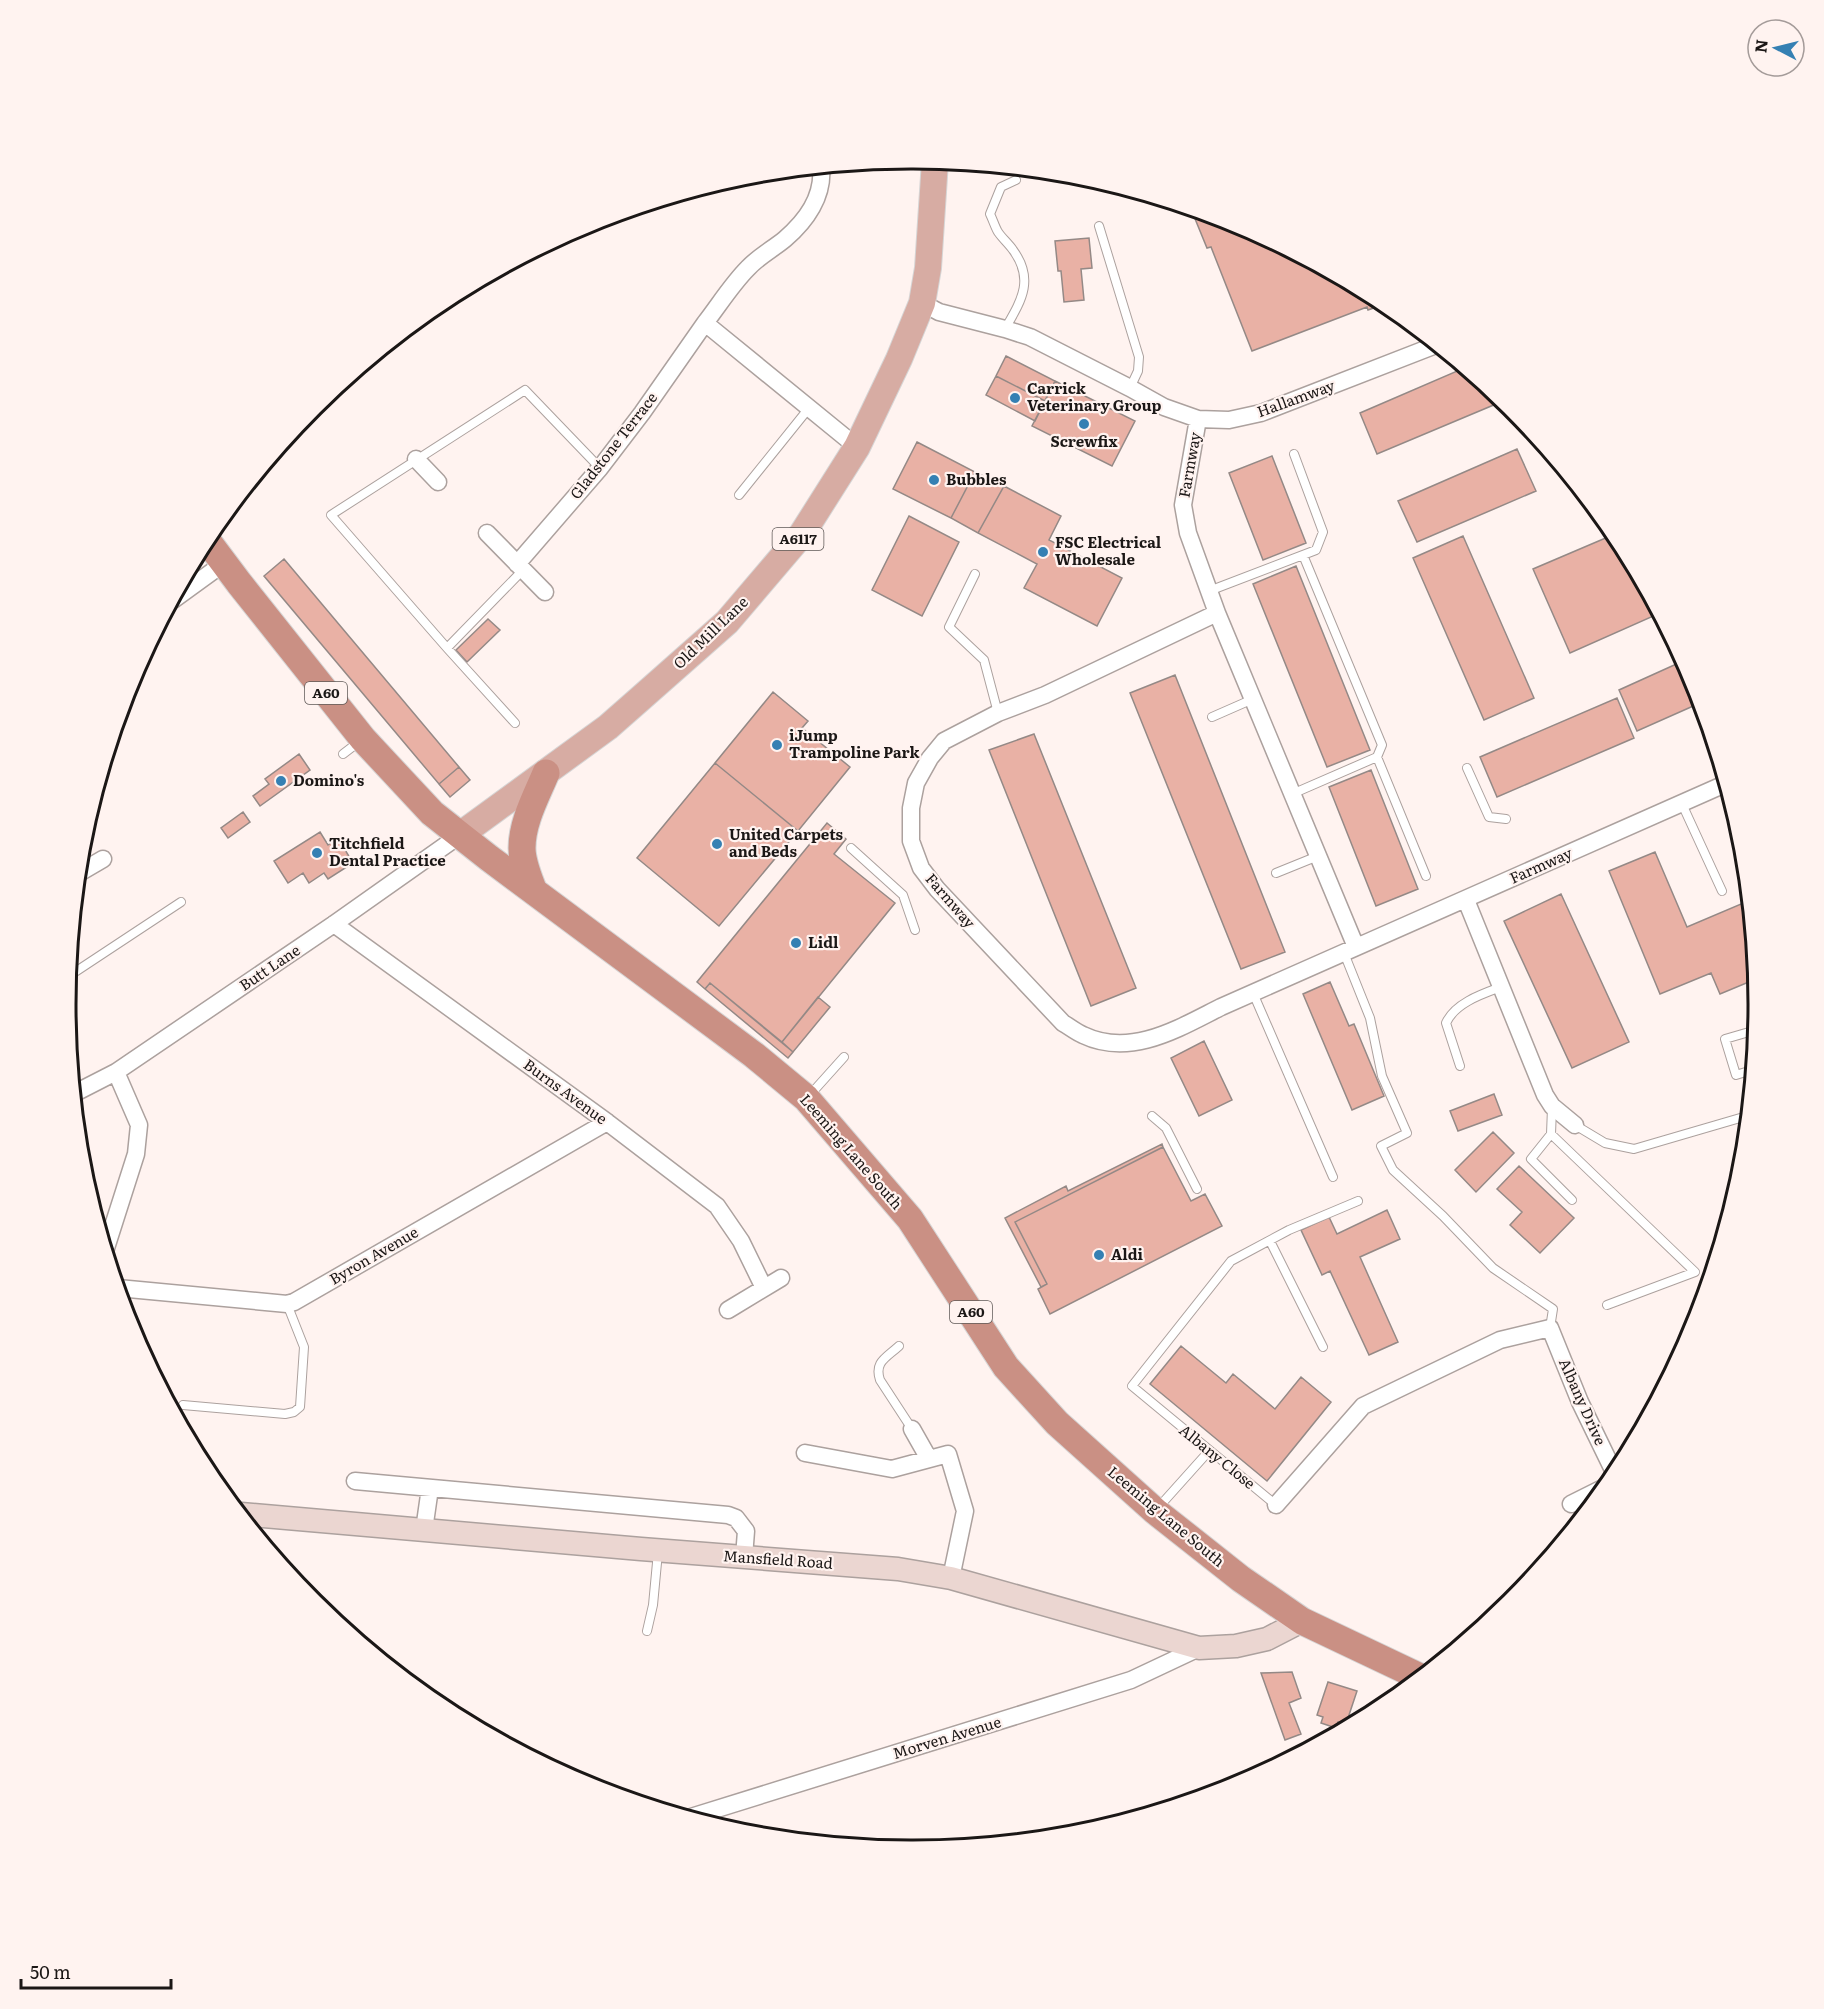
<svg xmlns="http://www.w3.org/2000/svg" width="1824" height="2009" font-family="Literata,serif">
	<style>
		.building { fill: #e9b1a5; stroke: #948986; stroke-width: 1.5 }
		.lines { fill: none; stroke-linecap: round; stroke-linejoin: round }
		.service-casing { stroke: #aca19e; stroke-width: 10 }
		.minor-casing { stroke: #aca19e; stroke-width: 19 }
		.secondary-casing { stroke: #aca19e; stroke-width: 25 }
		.primary-casing { stroke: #d6d5d5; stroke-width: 28 }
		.trunk-casing { stroke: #d6d5d5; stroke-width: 29 }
		.service { stroke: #fff; stroke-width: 8 }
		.minor { stroke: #fff; stroke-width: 16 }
		.secondary { stroke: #ebd6d1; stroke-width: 22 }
		.primary { stroke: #d7aca3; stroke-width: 26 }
		.trunk { stroke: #ca9084; stroke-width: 27 }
		.poi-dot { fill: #3580b3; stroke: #fff3f0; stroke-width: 2 }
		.labels { text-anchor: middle; stroke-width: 4.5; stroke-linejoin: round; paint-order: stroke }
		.shield { fill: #fff3f0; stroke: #5f5957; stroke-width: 1.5 }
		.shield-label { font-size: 14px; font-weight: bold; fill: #1b1716 }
		.poi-label { font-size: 15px; font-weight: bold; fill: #1b1716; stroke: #fff3f0; text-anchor: start }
		.street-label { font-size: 15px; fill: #1b1716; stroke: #fff3f0 }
		.rim { fill: none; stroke: #1b1716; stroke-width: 3 }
	</style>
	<rect width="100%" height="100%" fill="#fff3f0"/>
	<path class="building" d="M1191,209l45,14 149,81 -17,6 -1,-3 -115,44 -41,-104 -4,1z
		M1089,238l3,30 -11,1 3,31 -20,2 -3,-31h-3l-3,-30z
		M1006,356l49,25 -10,20 -49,-25z
		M1464,368l26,21 6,15 -119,50 -17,-41z
		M996,376l49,25 -10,20 -49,-26z
		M1055,381l80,40 -23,45 -80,-40z
		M917,442l58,30 -24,46 -58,-29z
		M1517,449l19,42 -119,51 -19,-41z
		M1272,456l34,87 -43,17 -34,-87z
		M975,472l29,14 -26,47 -27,-15z
		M1004,486l57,30 -12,24 73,38 -25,48 -73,-38 13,-24 -59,-31z
		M909,516l50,26 -37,74 -50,-26z
		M1615,534l43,80 -88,39 -37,-84z
		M1463,536l71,162 -50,22 -71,-162z
		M284,559l175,208 -20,17 -175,-208z
		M1296,566l74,184 -43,17 -74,-183z
		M488,619l12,11 -33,32 -11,-12z
		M1683,661l11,20 6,22 -63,28 -18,-41z
		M1175,675l110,277 -44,17 -111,-276z
		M773,692l35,29 -6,7 48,39 -52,64 -83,-68z
		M1617,698l17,40 -137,59 -17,-40z
		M1034,734l102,254 -45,18 -102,-256z
		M299,754l11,16 -50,36 -7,-10 16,-12 -4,-5z
		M715,763l83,68 -79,95 -82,-68z
		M459,767l11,13 -20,17 -11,-13z
		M1371,770l47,119 -42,17 -47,-119z
		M243,812l7,10 -22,16 -7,-10z
		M827,823l19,16 -12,15 61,49 -113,139 -72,-59 -5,6 -8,-7z
		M320,832l8,13 10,-7 15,25 -25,16 -4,-6 -15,10 -6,-10 -15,10 -14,-22z
		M1655,852l32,75 61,-26 8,78 -36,15 -9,-21 -51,21 -51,-123z
		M1561,894l68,148 -57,26 -68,-147z
		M1330,982l19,44 5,-2 30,72 -32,14 -49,-116z
		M710,983l83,69 -5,6 -83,-69z
		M818,997l12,10 -37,45 -11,-10z
		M1204,1041l28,59 -33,16 -28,-58z
		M1494,1094l8,21 -44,16 -8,-20z
		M1493,1132l21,21 -38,39 -21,-22z
		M1162,1144l1,3 -148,75 32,62 -6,3 -36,-69 61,-32 2,5z
		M1163,1147l28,54 14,-7 17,32 -172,88 -12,-25 9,-5 -32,-62z
		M1519,1166l55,52 -34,35 -30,-28 12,-13 -25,-23z
		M1387,1210l13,29 -40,18 38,85 -29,13 -39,-84 -8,4 -21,-45 28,-13 8,17z
		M1181,1346l45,37 7,-9 42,35 26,-32 30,25 -64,79 -117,-97z
		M1292,1672l9,26 -12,5 12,31 -16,6 -24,-67z
		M1328,1682l29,9 -11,33 -8,-2 -2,6 -15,-5 2,-6 -6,-2z"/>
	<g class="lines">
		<defs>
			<path id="service" d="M1099,226l40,131 -1,14 -8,17
				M1005,329c16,-28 30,-49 8,-79 -4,-6 -11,-12 -15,-18 -3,-5 -5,-12 -8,-18l11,-27 15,-7
				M739,495l70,-87
				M1303,555l79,190 -5,12 49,119
				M975,574l-26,53 35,33 14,53
				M1209,591l107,-41 7,-18 -29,-78
				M447,648l76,-78
				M1212,717l41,-18
				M515,723l-68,-75 -116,-133 194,-125 75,78
				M343,754l17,-13
				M1467,768l22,49 17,2
				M1292,794l85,-37
				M1682,804l40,87
				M851,848l52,47 12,35
				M1276,873l42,-17
				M1344,953l26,65 12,58 25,57 -26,13 12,24 50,46 50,52 60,41 -3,19
				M69,976l112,-74
				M1253,993l80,184
				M1460,1066l-14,-43c9,-20 36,-29 55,-36
				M1752,1070l-16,5 -11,-36 31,-9
				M809,1096l35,-39
				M1552,1108l-1,26 -20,25 41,41
				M1152,1116l14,12 31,61
				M1575,1125l30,18 29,6 113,-33
				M1551,1134l144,138 -88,33
				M1270,1241l53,106
				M899,1346c-13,12 -25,16 -19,34l32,49
				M183,1405l102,9 9,-2 6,-5 4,-60 -17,-43
				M1276,1505l-144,-119 99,-125 58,-31 69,-29
				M1157,1509l52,-58
				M647,1631l6,-26 5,-53"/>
			<path id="minor" d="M821,167c3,29 -15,54 -36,72 -12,10 -26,17 -37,29 -16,16 -29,37 -43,55l152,124
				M922,303l17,9 66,17 25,8 100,51 34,19 34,12 31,1 32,-7 175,-68
				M1198,419l-15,86 5,28 29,80 -172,82 -47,18 -54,28 -14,17 -14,25 -5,25v33l10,27 16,21 126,134c7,4 13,9 20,12 48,23 96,-7 138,-28l504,-223
				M416,459l22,23
				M487,533l58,59
				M517,564l83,-96 42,-55 63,-90
				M173,600l51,-37
				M1217,613l139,334
				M79,873l24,-14
				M1466,900l79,195 7,11 23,19
				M334,924l273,198 110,84 24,35 23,47
				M75,1093l41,-21 218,-148 126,-89
				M106,1248l30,-94 3,-29 -23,-53
				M118,1288l169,16 7,-2 313,-180
				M728,1310l53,-32
				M912,1429l17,30
				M805,1453l87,16 56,-15 17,57 -14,67
				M355,1481l373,34 8,3 10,13 -2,26
				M1571,1504l34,-17
				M1276,1505l87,-99 137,-66 50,-12 30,74 35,72
				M424,1530l6,-42
				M691,1817l440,-137 68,-32"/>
			<path id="secondary" d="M241,1514l400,35 257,20 53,9 248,70 37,-2 31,-7 35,-18"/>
			<path id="primary" d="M460,835l148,-108 33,-29 86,-76 75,-88 55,-87 42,-88 23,-56 6,-35 7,-107"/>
			<path id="trunk" d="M206,539l33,44 124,156 69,74 57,45 265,197 52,43 104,121 96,148 51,56 98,88 86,68 61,42 118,56
				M533,889c-5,-13 -11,-27 -11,-41 0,-26 14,-51 24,-75"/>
		</defs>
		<use href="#service" class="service-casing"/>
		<use href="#minor" class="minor-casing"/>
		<use href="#secondary" class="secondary-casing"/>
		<use href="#primary" class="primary-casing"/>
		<use href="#trunk" class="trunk-casing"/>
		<use href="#service" class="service"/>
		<use href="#minor" class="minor"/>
		<use href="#secondary" class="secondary"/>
		<use href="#primary" class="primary"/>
		<use href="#trunk" class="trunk"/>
	</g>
	<g class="poi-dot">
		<circle cx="1015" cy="398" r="6"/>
		<circle cx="1084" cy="424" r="6"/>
		<circle cx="934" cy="480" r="6"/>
		<circle cx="1043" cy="552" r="6"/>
		<circle cx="777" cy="745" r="6"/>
		<circle cx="281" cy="781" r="6"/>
		<circle cx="717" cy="844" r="6"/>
		<circle cx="317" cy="853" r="6"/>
		<circle cx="796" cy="943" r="6"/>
		<circle cx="1099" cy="1255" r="6"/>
	</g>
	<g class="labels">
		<g class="shield">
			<rect x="772.5" y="528" width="51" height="22" rx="4.5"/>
			<rect x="305" y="682" width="42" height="22" rx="4.5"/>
			<rect x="950" y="1301" width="42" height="22" rx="4.5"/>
		</g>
		<g class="shield-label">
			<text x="798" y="544">A6117</text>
			<text x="326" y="698">A60</text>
			<text x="971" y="1317">A60</text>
		</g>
		<g class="poi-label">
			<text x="1027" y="394">Carrick<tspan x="1027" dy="17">Veterinary Group</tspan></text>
			<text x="1084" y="447" text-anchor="middle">Screwfix</text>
			<text x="946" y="485">Bubbles</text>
			<text x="1055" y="548">FSC Electrical<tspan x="1055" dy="17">Wholesale</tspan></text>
			<text x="789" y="741">iJump<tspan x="789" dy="17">Trampoline Park</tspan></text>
			<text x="293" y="786">Domino's</text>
			<text x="729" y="840">United Carpets<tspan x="729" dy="17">and Beds</tspan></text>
			<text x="329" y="849">Titchfield<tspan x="329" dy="17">Dental Practice</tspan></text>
			<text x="808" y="948">Lidl</text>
			<text x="1111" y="1260">Aldi</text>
		</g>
		<g class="street-label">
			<text transform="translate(1296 399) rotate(-20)" y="5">Hallamway</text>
			<text transform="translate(614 446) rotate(-52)" y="5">Gladstone Terrace</text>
			<text transform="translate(1190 465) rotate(-80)" y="5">Farmway</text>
			<text transform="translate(711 633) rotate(-44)" y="5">Old Mill Lane</text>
			<text transform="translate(1541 866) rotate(-24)" y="5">Farmway</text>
			<text transform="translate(950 901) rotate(49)" y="5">Farmway</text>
			<text transform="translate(270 968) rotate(-34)" y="5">Butt Lane</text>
			<text transform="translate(565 1092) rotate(36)" y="5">Burns Avenue</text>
			<text transform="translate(851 1152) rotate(49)" y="5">Leeming Lane South</text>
			<text transform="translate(374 1256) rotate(-30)" y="5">Byron Avenue</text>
			<text transform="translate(1582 1402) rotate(66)" y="5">Albany Drive</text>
			<text transform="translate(1217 1457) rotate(39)" y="5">Albany Close</text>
			<text transform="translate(1166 1517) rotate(40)" y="5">Leeming Lane South</text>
			<text transform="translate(778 1560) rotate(4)" y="5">Mansfield Road</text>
			<text transform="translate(947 1738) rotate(-17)" y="5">Morven Avenue</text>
		</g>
	</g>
	<path d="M0 0H1824V2009H0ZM911 169H913A835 835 0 0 1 1748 1004V1005A835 835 0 0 1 913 1840H911A835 835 0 0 1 76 1005V1004A835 835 0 0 1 911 169Z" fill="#fff3f0" fill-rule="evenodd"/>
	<path class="rim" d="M911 169H913A835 835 0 0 1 1748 1004V1005A835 835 0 0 1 913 1840H911A835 835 0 0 1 76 1005V1004A835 835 0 0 1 911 169Z"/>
	<g transform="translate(1776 48) rotate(277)"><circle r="28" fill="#fff3f0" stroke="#a49b99" stroke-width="1.5"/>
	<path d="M0-4.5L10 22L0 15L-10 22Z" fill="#3580b3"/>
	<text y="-9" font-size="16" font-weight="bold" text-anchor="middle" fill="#1b1716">N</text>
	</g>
	<path d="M21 1979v9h150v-9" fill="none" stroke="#1b1716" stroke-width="3"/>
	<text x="30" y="1979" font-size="18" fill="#1b1716" stroke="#fff3f0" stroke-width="4.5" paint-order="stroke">50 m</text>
</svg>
